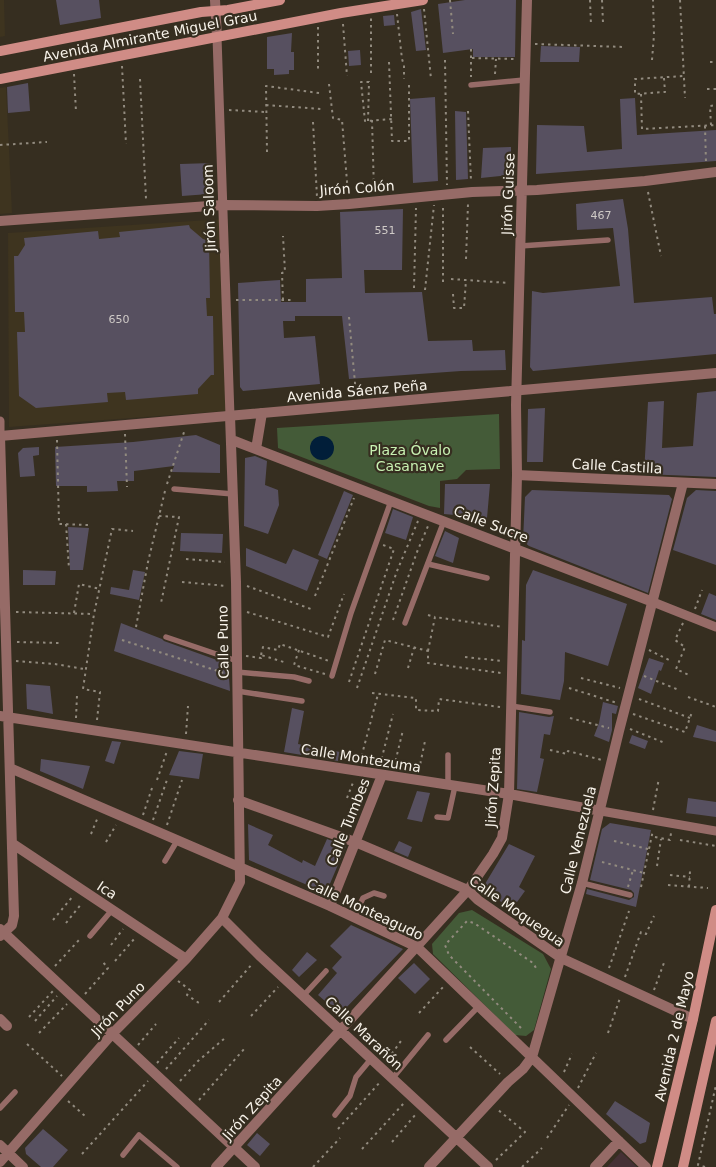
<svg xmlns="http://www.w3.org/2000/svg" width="716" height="1167" font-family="'DejaVu Sans',sans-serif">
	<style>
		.built { fill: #3e341f }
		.education { fill: #453135 }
		.green { fill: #445b38 }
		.water { fill: #011e39 }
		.building { fill: #575060 }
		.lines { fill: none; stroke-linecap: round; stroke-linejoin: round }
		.path { stroke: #928b7f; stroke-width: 2; stroke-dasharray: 2.5 4; stroke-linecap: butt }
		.service { stroke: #966b67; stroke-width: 5.5 }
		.pedestrian { stroke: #966b67; stroke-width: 9 }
		.minor { stroke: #966b67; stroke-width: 10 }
		.tertiary { stroke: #966b67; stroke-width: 10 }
		.secondary { stroke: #d08c86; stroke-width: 10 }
		.labels { text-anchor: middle; stroke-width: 4.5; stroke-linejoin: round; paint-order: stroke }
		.number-label { font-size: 11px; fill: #cfcac7 }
		.street-label { font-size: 14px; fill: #f7f2e9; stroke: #362e20 }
		.park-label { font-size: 14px; fill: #c8f1b2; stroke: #362e20 }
	</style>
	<rect width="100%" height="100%" fill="#362e20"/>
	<path class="built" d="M0,0h4l1,36 -5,1z
		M6,87l6,126 -12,1v-126z
		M224,219l2,192 -217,16 -1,-194z"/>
	<path class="education" d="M621,1152l16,15h-30z"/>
	<path class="green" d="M499,414l1,55 -34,1 -9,9 -17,2v27l-11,-2 -151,-58 -1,-20z
		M472,910l71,44 8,15 -17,61 -8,6 -11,-1 -82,-81 -1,-10 27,-31z"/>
	<path class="water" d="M310 448a12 12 0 1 1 24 0a12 12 0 1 1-24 0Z"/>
	<path class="building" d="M56,0h43l2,18 -41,7z
		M465,0h51l-1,57h-42v-8l-30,4 -5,-49z
		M421,9l5,41 -10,1 -5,-39z
		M394,15l1,10 -11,1 -1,-10z
		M292,33l-1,19h3v18h-5v4l-15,1v-6h-7v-32z
		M541,46l39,1 -1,15h-39z
		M360,50l1,15 -12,1 -1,-15z
		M28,83l2,28 -22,2 -1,-26z
		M435,97l3,84 -25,2 -3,-84z
		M635,98l2,37 79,-5v31l-180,13 1,-49 47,1 3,26 35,-3 -2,-50z
		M455,111l11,1 2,67 -12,1z
		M511,147v28l-30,3 2,-30z
		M212,163l1,27 -4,4 -27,2 -2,-32z
		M623,199l5,30 6,74 78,-6 2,17h2v40l-183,17 -3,-4 2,-76 11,2 77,-7 -7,-58 -36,2 -1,-26z
		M403,209l-1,61h-38l1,23 57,-1 6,49 44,-1 1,11 32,-1 1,20 -45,1 -112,8 -7,-63h-47v5h-12l1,17 31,-2 5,48 -77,7 -3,-4 -2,-104 42,-3 1,22h25v-23l36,-1 -2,-66z
		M189,225l1,3 13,11 6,2 1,57h-4l1,18h6l1,59h-3l-13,14v5l-72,6 -1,-8 -18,1 1,9 -72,6 -17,-12 -2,-64h8l-1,-20h-9l-1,-56h4l7,-11 -1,-7 74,-7 1,8 21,-2 -1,-5z
		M716,391v86l-72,-3 4,-72 16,-1 -2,47 31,-2 4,-53z
		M545,408l-2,54h-16l1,-53z
		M196,435l24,10v28l-48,-1 2,-6 -40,5v10h-17l1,10 -31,1v-6h-31l-1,-39 78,-5z
		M39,447v8l-6,1 2,20 -15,1 -2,-24 5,-5z
		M255,456l12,5 -2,24 13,5 1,15 -11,29 -24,-8 1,-68z
		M445,484h45l-3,34 -43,-4z
		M532,490l137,5 3,4 -24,94 -119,-47 -6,-5 2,-44z
		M696,490l20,1v74l-43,-15 14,-52z
		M344,491l9,4 -26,64 -9,-4z
		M393,509l20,8 -7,23 -21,-7z
		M68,527l21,1 -6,42h-13z
		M445,531l14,7 -6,25 -18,-7z
		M181,533l42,1 -1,19 -42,-2z
		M246,548l40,16 7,-15 26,11 -12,31 -61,-25z
		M23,570l33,1 -1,14h-32z
		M133,570l12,2 -6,28 -29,-6 1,-7 18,3z
		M533,570l94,34 -19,62 -43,-14 -1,29 -4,19 -39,-6 1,-54 3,1 1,-56z
		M709,593l7,3v24l-15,-6z
		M121,623l41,16 2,2 64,23 2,27 -116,-40z
		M649,658l15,5 -3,8 -2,-1 -8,24 -13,-6z
		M26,684l24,2 3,28 -26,-5z
		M603,702l15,4 -2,8 -4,-1v17l-3,12 -15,-6 5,-13z
		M292,708l12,3 -6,33 42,8 -2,9 -54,-9z
		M519,712l30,5 5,-1 -4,19 -6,-1 -4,24 4,1 -7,33 -20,-3z
		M697,725l19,6v11l-23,-5z
		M632,735l16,6 -3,8 -16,-6z
		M112,741l9,1 -7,22 -9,-3z
		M179,751l24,3 -4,25 -30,-4z
		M41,759l49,7 -7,23 -43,-18z
		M417,791l13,2 -8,29 -15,-3z
		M688,798l28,4v15l-30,-4z
		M610,823l41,7 -15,77 -50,-13 1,-5 42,11 5,-3v-4l-3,-3 -41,-10 12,-51z
		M248,824l25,11 -5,10 34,18 1,-3 12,6 12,-27 19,7 -20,47 -77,-33z
		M399,841l13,6 -4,10 -14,-6z
		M509,844l26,12 -16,31 6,4 -13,18 -30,-20z
		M351,925l52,24 -63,65 -22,-19 19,-22 -5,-5 10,-11 -12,-11z
		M307,952l10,8 -18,17 -7,-7z
		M414,963l16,16 -15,15 -17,-16z
		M615,1101l35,22 -4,19 -6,2 -34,-30z
		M43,1129l25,21 -15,17h-12l-15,-13 -1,-6z
		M257,1133l13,11 -10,12 -13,-11z"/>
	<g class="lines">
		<path class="path" d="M450,0l3,34
			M590,0l1,25
			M602,0l1,23
			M680,0l5,98
			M424,9l7,70
			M397,14l5,45 2,6v14
			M343,24l4,52
			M318,27v45
			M535,44l90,3
			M471,49v28
			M472,58l42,1
			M445,60l2,125
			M652,60l2,-25 -1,-35
			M389,62l3,79h17v-58
			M710,62h6
			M122,66l4,78
			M371,73v-55
			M74,74l2,38
			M495,74l1,-15
			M664,78l1,14 -30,2v-15l49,-3
			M140,79l6,120
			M329,84l4,34 9,2 6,74
			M707,89h9
			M641,94l1,35 74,-4
			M266,105l55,4
			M229,110l37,2
			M468,111l3,70
			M372,120l2,71
			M368,121l1,-39h-8l4,39h3l24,-2
			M313,122l4,75
			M711,125l-1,-19 6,-1
			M705,126l1,37
			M0,145l47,-3
			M267,152l-1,-66 53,7
			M648,192l13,64
			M466,259l2,-55
			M451,279l58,4
			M443,282v-77
			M414,288l2,-80
			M425,290l9,-85
			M453,294l1,14h10l2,-28
			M236,300h55
			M283,300l-1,-27 3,-1 -2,-36
			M349,317l7,77
			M125,434l2,53
			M57,440l2,84 29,1
			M167,484l18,-55
			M159,516l20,1 -18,86
			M66,524l3,45
			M186,559l39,3
			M182,582l45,4
			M247,586l64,23
			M315,596l39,-98
			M695,609l7,-19
			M16,612l78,2
			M247,612l81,25 16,-43
			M74,613l5,-29 21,5
			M428,615l7,2
			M393,620l24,-68 11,-26
			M683,623l-8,17 10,7 -9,22 15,7
			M136,627l12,-65 17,-71
			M122,640l105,34
			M17,642l42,1
			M299,650l-5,15 31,9
			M649,650l20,10
			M428,651l7,-34 68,10
			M261,655l2,-8 15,3 2,-6 49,17
			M246,656l15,2v-3l26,8
			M465,657l37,4
			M16,661l39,3 29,5
			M408,668l6,-20
			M375,674l10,-34 43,11v12l73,10
			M644,676l35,14
			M581,678l39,10
			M349,682l45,-133 -11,-4
			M357,688l40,-117 21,-50
			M569,688l48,15
			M372,693l44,5v12l22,1 1,-12 61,8
			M688,697l28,10
			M639,699l51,19
			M633,714l52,18 7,-20
			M76,718l1,-23
			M570,718l39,10
			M97,720l3,-28 -17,-3 11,-75 18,-85 21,2
			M630,729l35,14
			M186,734l2,-28
			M550,750l17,4 1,-3 34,9
			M360,762l18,-68
			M380,765l13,-51
			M394,767l9,-37
			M419,770l6,-29
			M157,780l10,-29
			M347,798l7,-18
			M653,810l6,-32
			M143,815l9,-27
			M153,820l15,-43
			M167,825l15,-45
			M91,834l7,-17
			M655,837l15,3 1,-7
			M680,840l36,6
			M614,841l34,8
			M106,842l10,-17
			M602,862l42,11
			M657,866l4,-27
			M670,875l20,2
			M668,885l40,3
			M628,887l5,-17
			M641,887l12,-57
			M689,887l1,-16
			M53,920l20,-24
			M66,923l16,-20
			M111,945l12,-16
			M115,961l20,-23
			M55,966l24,-26
			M609,968l20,-57
			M625,977l16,-45 5,2 8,-18
			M178,981l12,9 -3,5 12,8
			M654,990l11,-30
			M85,994l23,-26 -6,-7
			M219,1002l34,-39
			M419,1013l25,-27
			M251,1016l27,-29
			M29,1017l24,-26
			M35,1021l22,-25
			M521,1028l-72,-73 -4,-10 22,-24 7,2 59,40 3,5
			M39,1033l28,-29
			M608,1033l12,-35
			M27,1044l35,32
			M138,1045l18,-21
			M470,1047l30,27
			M388,1059l13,-18
			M157,1063l22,-25
			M166,1069l43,-49
			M564,1072l8,-18
			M180,1081l18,-20 27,-23
			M578,1088l18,-35
			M199,1100l46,-52
			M68,1101l17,15
			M338,1129l43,-48
			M547,1138l22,-33
			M392,1142l24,-28
			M362,1149l42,-46
			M82,1154l66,-73
			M496,1160l29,-28 -28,-23
			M313,1167l27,-29
			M522,1167l20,-19
			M705,1167l-7,-2 18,-80"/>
		<path class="service" d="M471,85l53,-5
			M520,246l88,-6
			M174,489l59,5
			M428,564l59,14
			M405,623l39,-102
			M166,637l71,24
			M237,672l57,5 15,4
			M332,676l19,-63 40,-112
			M237,691l65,10
			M511,706l39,6
			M448,785v-30
			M437,817l11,1 7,-32
			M165,861l12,-20
			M582,883l48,12
			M354,917l9,-19 11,-5 10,3
			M90,936l22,-26
			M303,996l23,-25
			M446,1040l33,-34
			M392,1079l36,-44
			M0,1108l15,-16
			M335,1115l15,-19 6,-19 15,-18
			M123,1155l16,-20 38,32"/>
		<path class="pedestrian" d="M217,37l13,379
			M0,421v15
			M653,602l63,25
			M601,811l115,20"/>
		<path class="minor" d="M215,0l2,37
			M0,221l223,-16 94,1 32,-2 123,-12 65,-2 108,-9 71,-9
			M232,440l421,162
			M256,449l6,-36
			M517,475l199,9
			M0,716l509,78 92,17
			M10,768l320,138 87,41 229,220
			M238,800l117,42 113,48 10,10 83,58 132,61
			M13,844l173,115
			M330,906l52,-131
			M222,918l37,37 229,212
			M0,929l255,238
			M0,936l12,-11 2,-9 -14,-480
			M0,1019l7,7
			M0,1145l23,22
			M0,1162l112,-128 74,-75 36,-41 18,-36 -4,-300 -6,-166
			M216,1167l252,-277 25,-36 9,-16 7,-44 8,-319 -1,-70 11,-405
			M429,1167l79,-85 15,-13 9,-12 50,-174 37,-152 64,-248
			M595,1167l24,-26"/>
		<path class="tertiary" d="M0,436l716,-63"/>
		<path class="secondary" d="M0,51l201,-39 27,-2 52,-10
			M0,79l341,-66 82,-13
			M657,1167l36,-148 23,-109
			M683,1167l33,-146"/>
	</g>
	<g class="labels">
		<g class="number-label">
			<text x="601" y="219">467</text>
			<text x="385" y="234">551</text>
			<text x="119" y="323">650</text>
		</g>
		<g class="street-label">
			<text transform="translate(150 36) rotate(-11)" y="5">Avenida Almirante Miguel Grau</text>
			<text transform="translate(357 188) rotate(-4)" y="5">Jirón Colón</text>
			<text transform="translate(508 194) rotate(-88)" y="5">Jirón Guisse</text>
			<text transform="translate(209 208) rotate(-92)" y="5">Jirón Saloom</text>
			<text transform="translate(357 391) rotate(-5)" y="5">Avenida Sáenz Peña</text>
			<text transform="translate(617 466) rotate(3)" y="5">Calle Castilla</text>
			<text transform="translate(491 524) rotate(21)" y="5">Calle Sucre</text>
			<text transform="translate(223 642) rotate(-91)" y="5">Calle Puno</text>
			<text transform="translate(361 758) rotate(9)" y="5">Calle Montezuma</text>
			<text transform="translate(493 787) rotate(-86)" y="5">Jirón Zepita</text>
			<text transform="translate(348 822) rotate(-68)" y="5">Calle Tumbes</text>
			<text transform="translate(578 840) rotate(-76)" y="5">Calle Venezuela</text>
			<text transform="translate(107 890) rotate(33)" y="5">Ica</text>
			<text transform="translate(365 909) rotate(25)" y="5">Calle Monteagudo</text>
			<text transform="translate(517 911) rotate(35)" y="5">Calle Moquegua</text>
			<text transform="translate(118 1009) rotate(-46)" y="5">Jirón Puno</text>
			<text transform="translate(364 1033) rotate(43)" y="5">Calle Marañón</text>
			<text transform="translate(674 1036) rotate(-77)" y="5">Avenida 2 de Mayo</text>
			<text transform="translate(252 1108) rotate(-48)" y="5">Jirón Zepita</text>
		</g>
		<g class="park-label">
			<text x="410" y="455">Plaza Óvalo<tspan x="410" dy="16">Casanave</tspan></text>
		</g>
	</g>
</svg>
